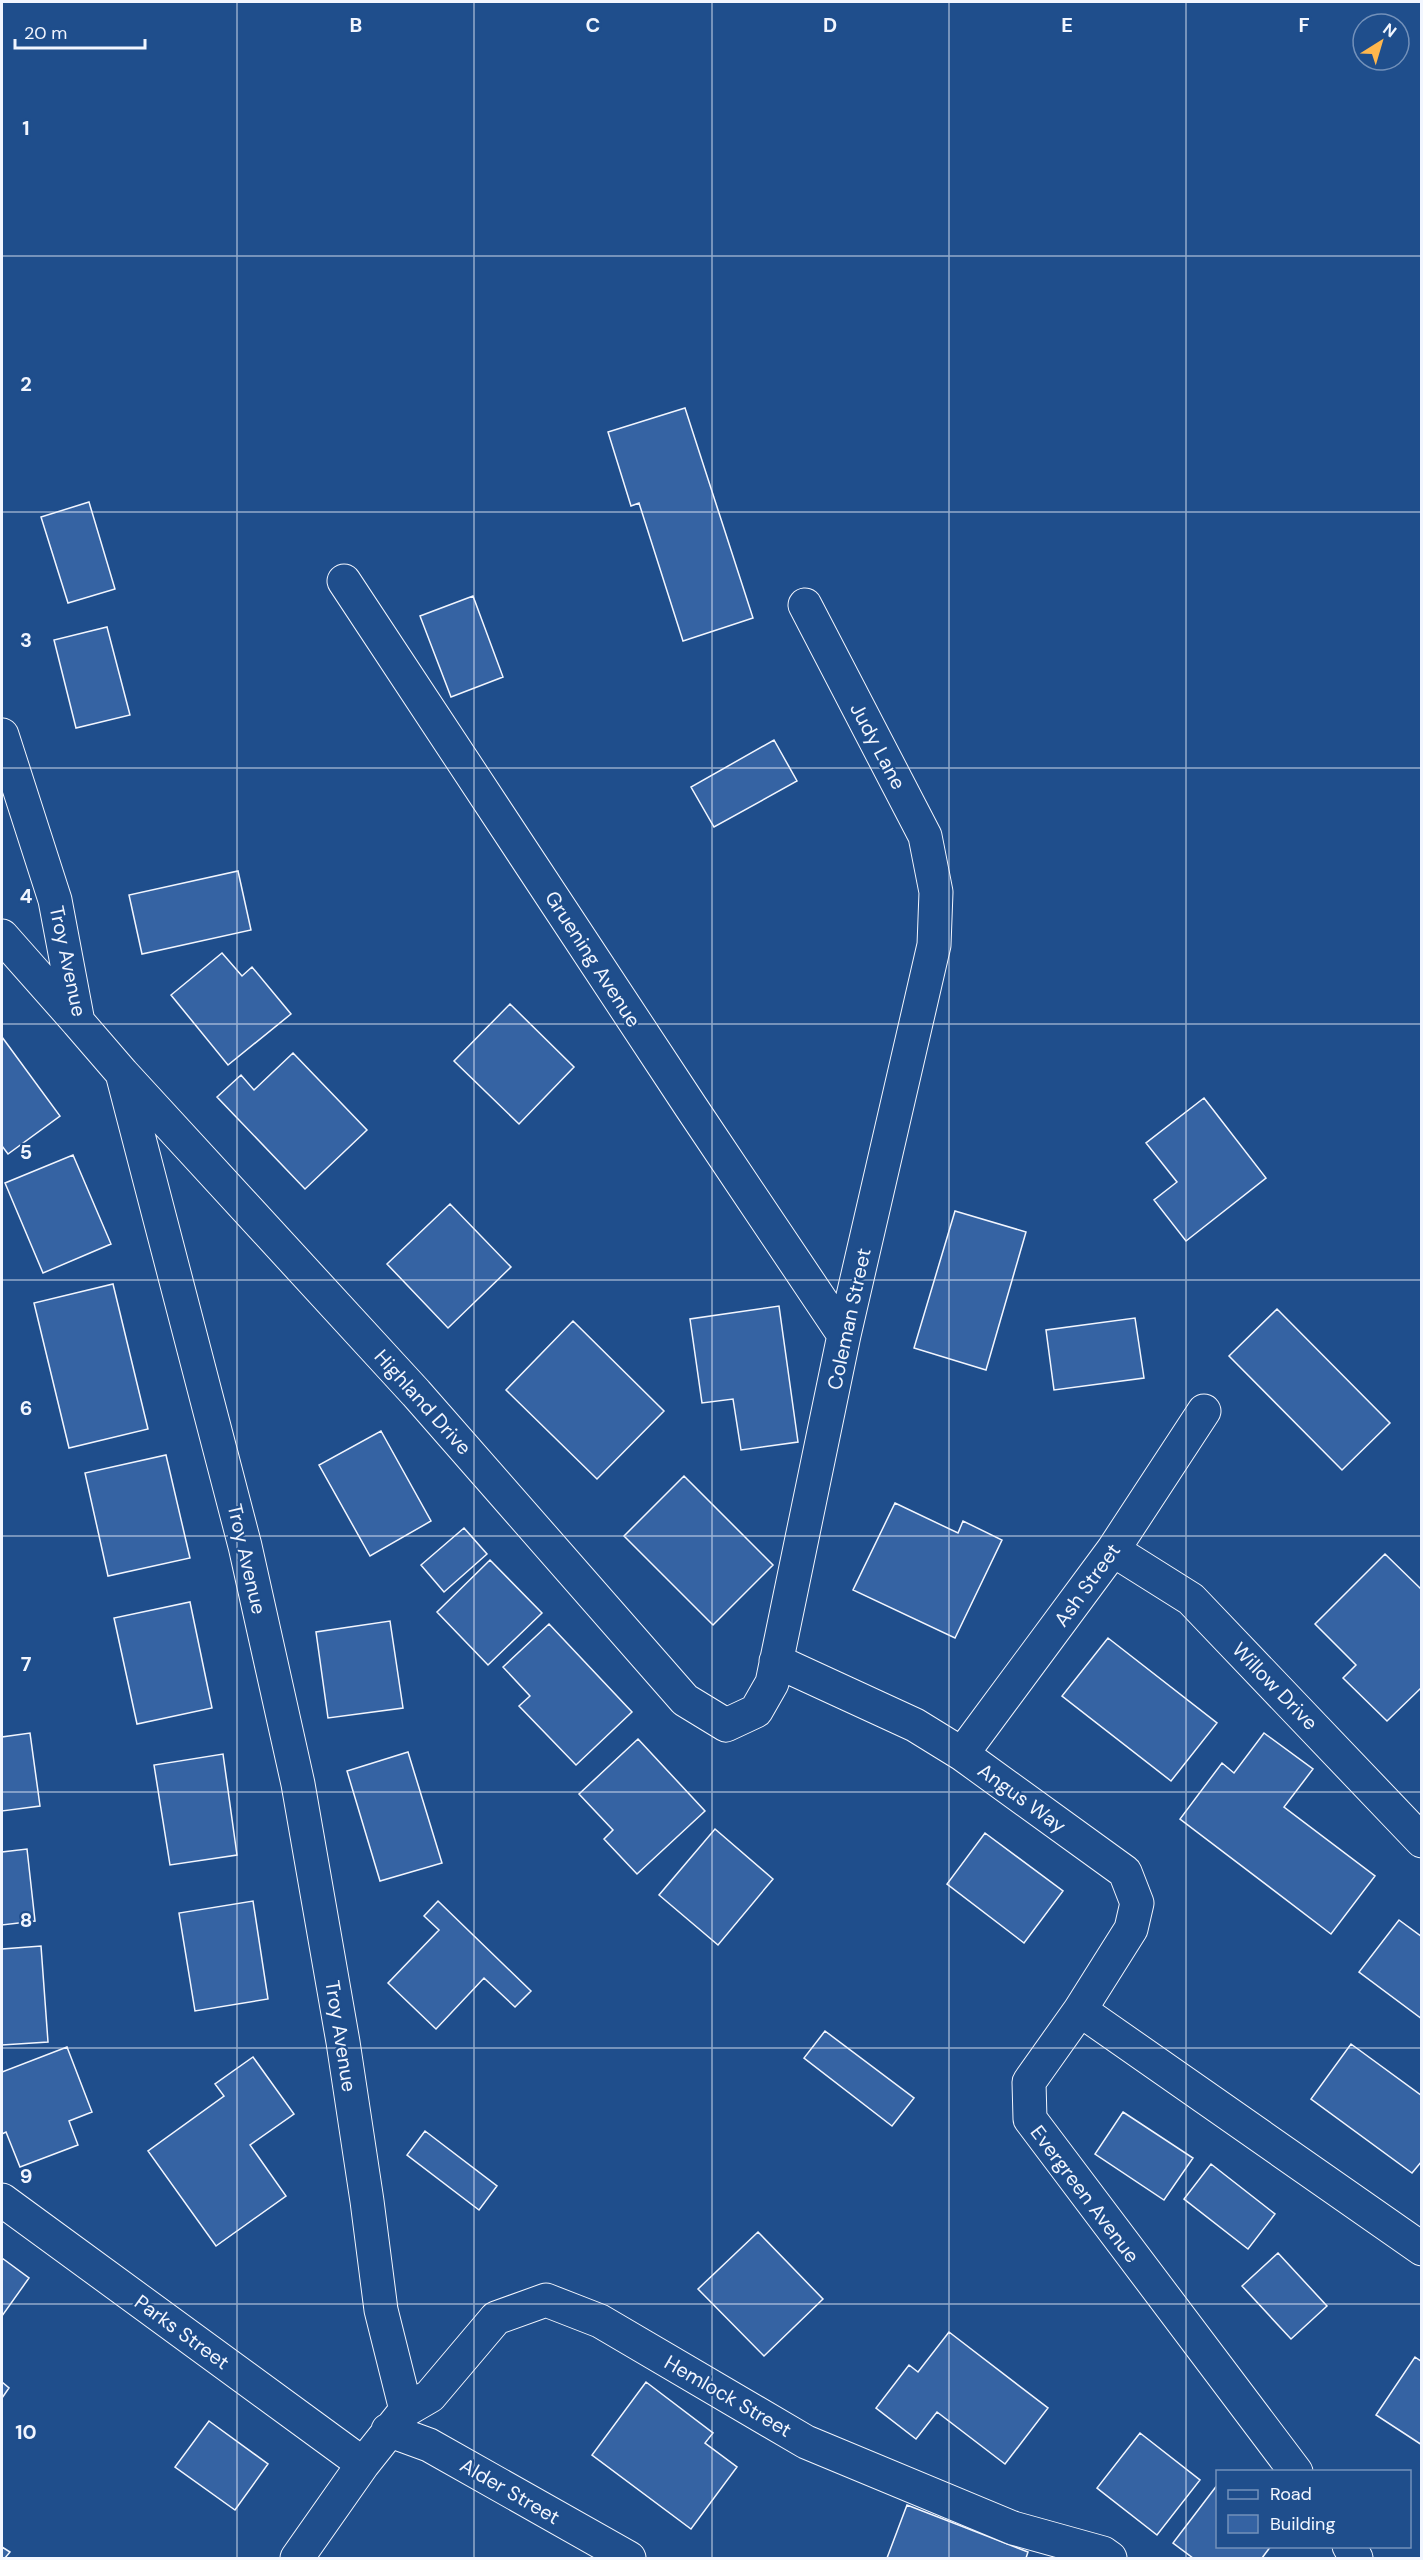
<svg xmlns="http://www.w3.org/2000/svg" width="1423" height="2560" font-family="'DM Sans',sans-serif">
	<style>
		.building { fill: #3563a3; stroke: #f2f6ff; stroke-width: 1.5 }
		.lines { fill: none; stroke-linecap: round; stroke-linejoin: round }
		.minor-casing { stroke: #f2f6ff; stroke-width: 35 }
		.minor { stroke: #1f4e8c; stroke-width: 33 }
		.grid { fill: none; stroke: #f2f6ff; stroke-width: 1.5; stroke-opacity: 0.55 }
		.labels { text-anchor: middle; stroke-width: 4.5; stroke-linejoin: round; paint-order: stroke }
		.street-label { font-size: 20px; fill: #f2f6ff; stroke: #1f4e8c }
		.grid-label { font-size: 20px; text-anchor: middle; font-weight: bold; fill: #f2f6ff; stroke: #1f4e8c; stroke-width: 4.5; stroke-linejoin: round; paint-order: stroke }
	</style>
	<rect width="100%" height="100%" fill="#1f4e8c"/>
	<path class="building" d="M685,408l68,210 -70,23 -44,-138 -8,3 -23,-74z
		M89,502l26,87 -47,14 -27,-86z
		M473,596l30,81 -52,20 -31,-81z
		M107,627l23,88 -54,13 -22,-88z
		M774,740l23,41 -83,46 -23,-40z
		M238,871l13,59 -109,24 -13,-59z
		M222,953l20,23 10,-9 39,47 -63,51 -57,-70z
		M510,1004l64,63 -55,57 -65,-63z
		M2,1037l58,79 -52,38 -6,-8z
		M293,1053l74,77 -62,59 -88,-92 24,-22 13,15z
		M1204,1098l62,80 -80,63 -32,-41 23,-18 -31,-39z
		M73,1155l38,89 -68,29 -38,-90z
		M450,1204l61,63 -63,61 -61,-64z
		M955,1211l71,21 -40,138 -72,-22z
		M113,1284l35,145 -79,19 -35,-145z
		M779,1306l19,136 -57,8 -8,-51 -31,4 -12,-84z
		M1277,1309l113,114 -48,47 -113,-114z
		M1135,1318l9,60 -90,12 -8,-60z
		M573,1321l91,90 -67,68 -91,-89z
		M381,1431l50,90 -61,35 -51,-91z
		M166,1455l24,103 -82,18 -23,-103z
		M684,1476l89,89 -60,60 -89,-89z
		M895,1503l63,30 5,-12 39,19 -47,98 -102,-48z
		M464,1528l23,26 -43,38 -23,-27z
		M1385,1554l37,36v97l-35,34 -44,-43 13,-13 -41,-41z
		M490,1560l52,53 -54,52 -51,-53z
		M190,1602l22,106 -75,16 -23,-106z
		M390,1621l13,87 -75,10 -12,-86z
		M549,1624l83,88 -56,53 -57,-59 11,-10 -27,-29z
		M1108,1638l109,85 -46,58 -109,-85z
		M30,1733l10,73 -38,5v-74z
		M1264,1733l49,36 -29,38 91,69 -44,58 -151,-115 42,-56 12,10z
		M638,1739l67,72 -68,63 -33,-35 9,-9 -34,-36z
		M408,1752l34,111 -62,18 -33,-110z
		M223,1754l14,101 -67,10 -16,-100z
		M715,1829l58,50 -55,66 -59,-50z
		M985,1833l78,58 -39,52 -77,-59z
		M27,1849l8,72 -33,4v-73z
		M253,1901l15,98 -73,12 -16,-98z
		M438,1901l93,90 -16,16 -31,-29 -48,51 -48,-46 51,-53 -15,-14z
		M1399,1920l23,17v82l-63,-47z
		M41,1946l7,96 -46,3v-96z
		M825,2031l89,67 -22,28 -88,-68z
		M1351,2044l71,52v65l-10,12 -101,-74z
		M67,2047l25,65 -23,9 9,24 -58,22 -14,-35 -4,2v-62z
		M253,2057l41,57 -44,31 36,51 -70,50 -68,-95 76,-55 -9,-12z
		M1123,2112l70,46 -29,42 -69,-46z
		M425,2131l72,55 -18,24 -72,-55z
		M1211,2164l64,50 -27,35 -64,-50z
		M758,2232l65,67 -59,57 -66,-67z
		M1278,2253l49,53 -36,33 -49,-53z
		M2,2258l27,20 -27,38z
		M949,2332l99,76 -43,56 -68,-52 -21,27 -40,-31 33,-43 9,7z
		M1415,2357l7,5v83l-46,-30z
		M2,2382l7,6 -7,10z
		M646,2382l67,51 -8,10 32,24 -46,62 -99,-74z
		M209,2421l59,43 -33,46 -60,-43z
		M1140,2433l60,47 -43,55 -60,-47z
		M1218,2484v62h53l-9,12h-69l-20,-15z
		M907,2505l121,47 -2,6h-139z
		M2,2547l8,5 -5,6h-3z"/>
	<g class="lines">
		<defs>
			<path id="minor" d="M344,581l347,526 153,228
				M2,735l53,165 23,122 44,51 123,473 53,238 45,258 24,159 14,109 25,100
				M2,936l76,86
				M122,1073l294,320 269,307 41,25 30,-14 16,-28 72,-348 90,-390 2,-53 -11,-56 -120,-231
				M1113,1550l78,49 231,242
				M776,1661l139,64 47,29 163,118 12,31 -6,26 -51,81 -51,72 1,37 266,353
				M962,1754l151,-204 91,-139
				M1080,2010l342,239
				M2,2200l361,264
				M388,2430l41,15 200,113
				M1349,2546l7,12
				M297,2558l66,-94 43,-54 24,-14 66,-78 50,-18 54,21 206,121 207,86 90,25 7,5"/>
		</defs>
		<use href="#minor" class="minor-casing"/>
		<use href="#minor" class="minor"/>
	</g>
	<path class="grid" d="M237,2v2556M474,2v2556M712,2v2556M949,2v2556M1186,2v2556M2,256h1420M2,512h1420M2,768h1420M2,1024h1420M2,1280h1420M2,1536h1420M2,1792h1420M2,2048h1420M2,2304h1420"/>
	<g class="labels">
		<g class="street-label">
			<text transform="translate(878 746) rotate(62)" y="7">Judy Lane</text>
			<text transform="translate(593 959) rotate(57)" y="7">Gruening Avenue</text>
			<text transform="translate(68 961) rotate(78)" y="7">Troy Avenue</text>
			<text transform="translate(849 1319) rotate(-78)" y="7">Coleman Street</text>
			<text transform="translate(423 1402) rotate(48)" y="7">Highland Drive</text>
			<text transform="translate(247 1559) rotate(77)" y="7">Troy Avenue</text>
			<text transform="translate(1087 1585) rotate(-54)" y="7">Ash Street</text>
			<text transform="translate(1275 1686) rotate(46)" y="7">Willow Drive</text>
			<text transform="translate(1022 1798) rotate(36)" y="7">Angus Way</text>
			<text transform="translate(341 2036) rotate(81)" y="7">Troy Avenue</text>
			<text transform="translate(1085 2194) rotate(53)" y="7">Evergreen Avenue</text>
			<text transform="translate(182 2332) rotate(36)" y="7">Parks Street</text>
			<text transform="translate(728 2396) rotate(30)" y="7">Hemlock Street</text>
			<text transform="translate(510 2491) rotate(30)" y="7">Alder Street</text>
		</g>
	</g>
	<g class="grid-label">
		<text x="356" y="32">B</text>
		<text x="593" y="32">C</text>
		<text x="830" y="32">D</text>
		<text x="1067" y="32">E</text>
		<text x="1304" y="32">F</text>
		<text x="26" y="135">1</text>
		<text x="26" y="391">2</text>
		<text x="26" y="647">3</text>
		<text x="26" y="903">4</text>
		<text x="26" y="1159">5</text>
		<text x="26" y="1415">6</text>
		<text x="26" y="1671">7</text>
		<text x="26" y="1927">8</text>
		<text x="26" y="2183">9</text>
		<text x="26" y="2439">10</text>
	</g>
	<rect width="1423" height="2560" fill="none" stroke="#f2f6ff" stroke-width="6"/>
	<rect x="1216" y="2470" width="195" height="78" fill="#1f4e8c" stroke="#7391ba" stroke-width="1.5"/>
	<rect x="1228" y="2490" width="30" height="9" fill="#1f4e8c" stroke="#7391ba" stroke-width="1.5"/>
	<text x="1270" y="2500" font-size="18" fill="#f2f6ff">Road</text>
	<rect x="1228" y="2515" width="30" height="18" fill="#3563a3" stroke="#7391ba" stroke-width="1.5"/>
	<text x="1270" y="2530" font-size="18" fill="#f2f6ff">Building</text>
	<g transform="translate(1381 42) rotate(37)"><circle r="28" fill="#1f4e8c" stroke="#7391ba" stroke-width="1.5"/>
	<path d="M0-4.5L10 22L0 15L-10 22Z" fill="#ffb74d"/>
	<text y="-9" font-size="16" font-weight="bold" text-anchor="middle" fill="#f2f6ff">N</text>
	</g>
	<path d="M15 39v9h130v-9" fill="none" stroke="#f2f6ff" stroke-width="3"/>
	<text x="24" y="39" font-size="18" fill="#f2f6ff" stroke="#1f4e8c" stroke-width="4.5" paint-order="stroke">20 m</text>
</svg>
